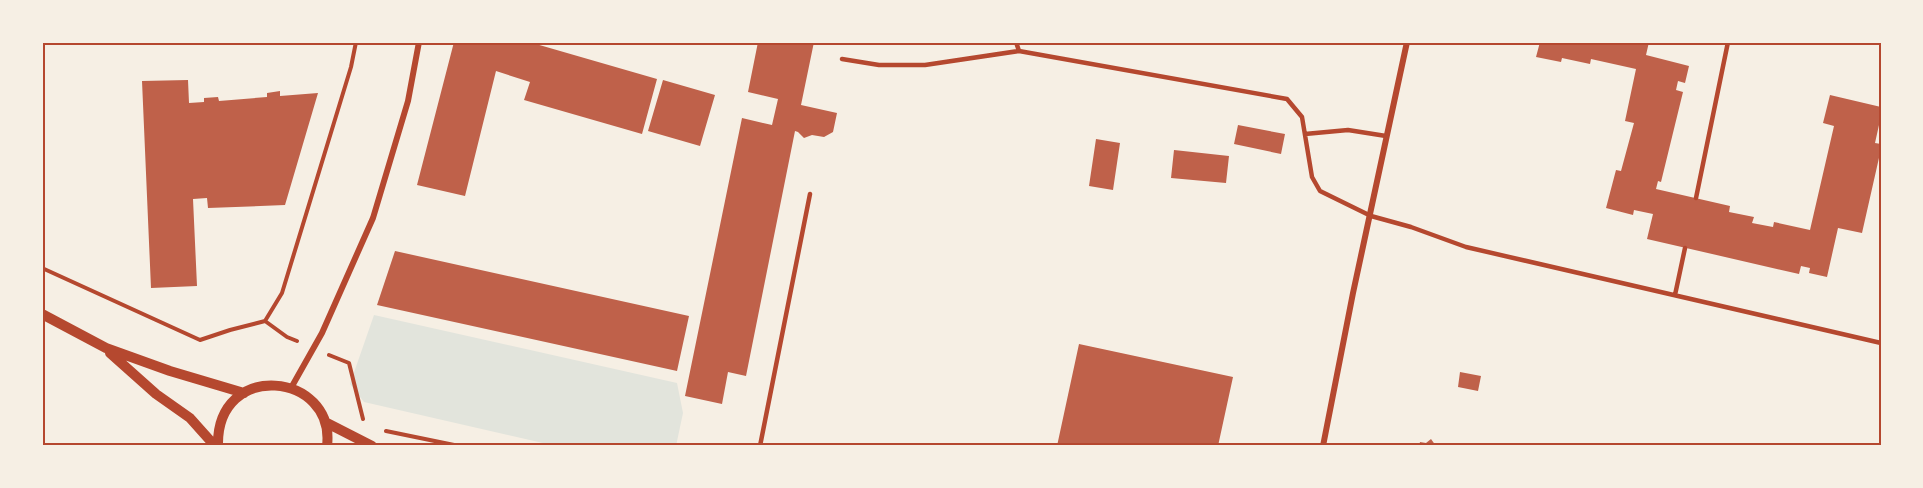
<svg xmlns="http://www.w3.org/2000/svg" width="1923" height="488" font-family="Lato,sans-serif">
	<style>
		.green { fill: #e2e4dc }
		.building { fill: #bf614a }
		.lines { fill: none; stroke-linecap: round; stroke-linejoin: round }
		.path { stroke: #b5482f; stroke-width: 4 }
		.service { stroke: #b5482f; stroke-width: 4.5 }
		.minor { stroke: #b5482f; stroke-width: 6 }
		.tertiary { stroke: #b5482f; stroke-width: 10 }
		.neatline { fill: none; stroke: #b5482f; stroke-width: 2 }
	</style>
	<rect width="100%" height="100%" fill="#f6efe4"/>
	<path class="green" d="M374,315l303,68 6,30 -7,33h-120l-192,-44 -14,-18z"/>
	<path class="building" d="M454,42h75l128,37 -15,55 -118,-34 6,-18 -34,-11 -31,125 -48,-11z
		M758,42h56l-13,63 36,8 -4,19 -9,5 -12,-2 -8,3 -6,-6 -3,-1 -49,245 -18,-4 -6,32 -37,-8 57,-278 30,7 6,-26 -30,-7z
		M1540,42h109l-3,13 43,11 -4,17 -7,-2 -2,9 7,2 -22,90 -3,-1 -2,8 74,17 -1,6 25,5 -2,6 21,4 1,-5 36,8 24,-104 -11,-3 7,-28 51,12v9l-6,27 6,1v5l-19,84 -24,-5 -11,49 -18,-4 1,-5 -9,-2 -2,8 -152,-35 6,-25 -19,-4 -1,5 -27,-7 10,-38 5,1 13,-48 -9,-2 11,-52 -45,-10 -1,5 -28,-6 -1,4 -25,-5z
		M188,80l1,23 15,-1v-4l14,-1 1,4 48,-4v-4l13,-2v5l38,-3 -33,112 -77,3 -1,-10 -14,1 4,87 -46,2 -9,-207z
		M663,80l52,15 -15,51 -52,-15z
		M1238,125l47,9 -4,20 -47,-10z
		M1096,139l24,4 -7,47 -24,-4z
		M1174,150l55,6 -3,27 -55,-5z
		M395,251l294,65 -12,55 -300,-66z
		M1079,344l154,33 -15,69h-161z
		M1460,372l21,4 -3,15 -20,-4z
		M1431,439l5,7h-17l1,-4 6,1z"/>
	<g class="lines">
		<path class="path" d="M42,268l158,72 30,-10 35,-9 17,-28 69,-226 5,-25
			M265,321l22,16 10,4
			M329,355l20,8 14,56
			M386,431l73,15"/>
		<path class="service" d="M1016,42l3,9
			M842,59l37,6h46l94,-14 268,48 15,18 10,60 8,14 51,25 40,11 55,20 415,96
			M1305,134l43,-4 38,6
			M1696,198l32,-156
			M1675,295l10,-47
			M760,446l50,-252"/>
		<path class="minor" d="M291,388l31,-55 51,-115 35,-117 11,-59
			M1323,446l30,-153 54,-251"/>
		<path class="tertiary" d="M42,314l64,34 64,23 74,22
			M110,353l46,41 34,24 25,28
			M325,422l47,24
			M218,446c-2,-87 118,-74 109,0"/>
	</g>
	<rect width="1923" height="488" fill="none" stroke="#f6efe4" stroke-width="87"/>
	<rect x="44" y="44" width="1836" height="400" class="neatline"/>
</svg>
